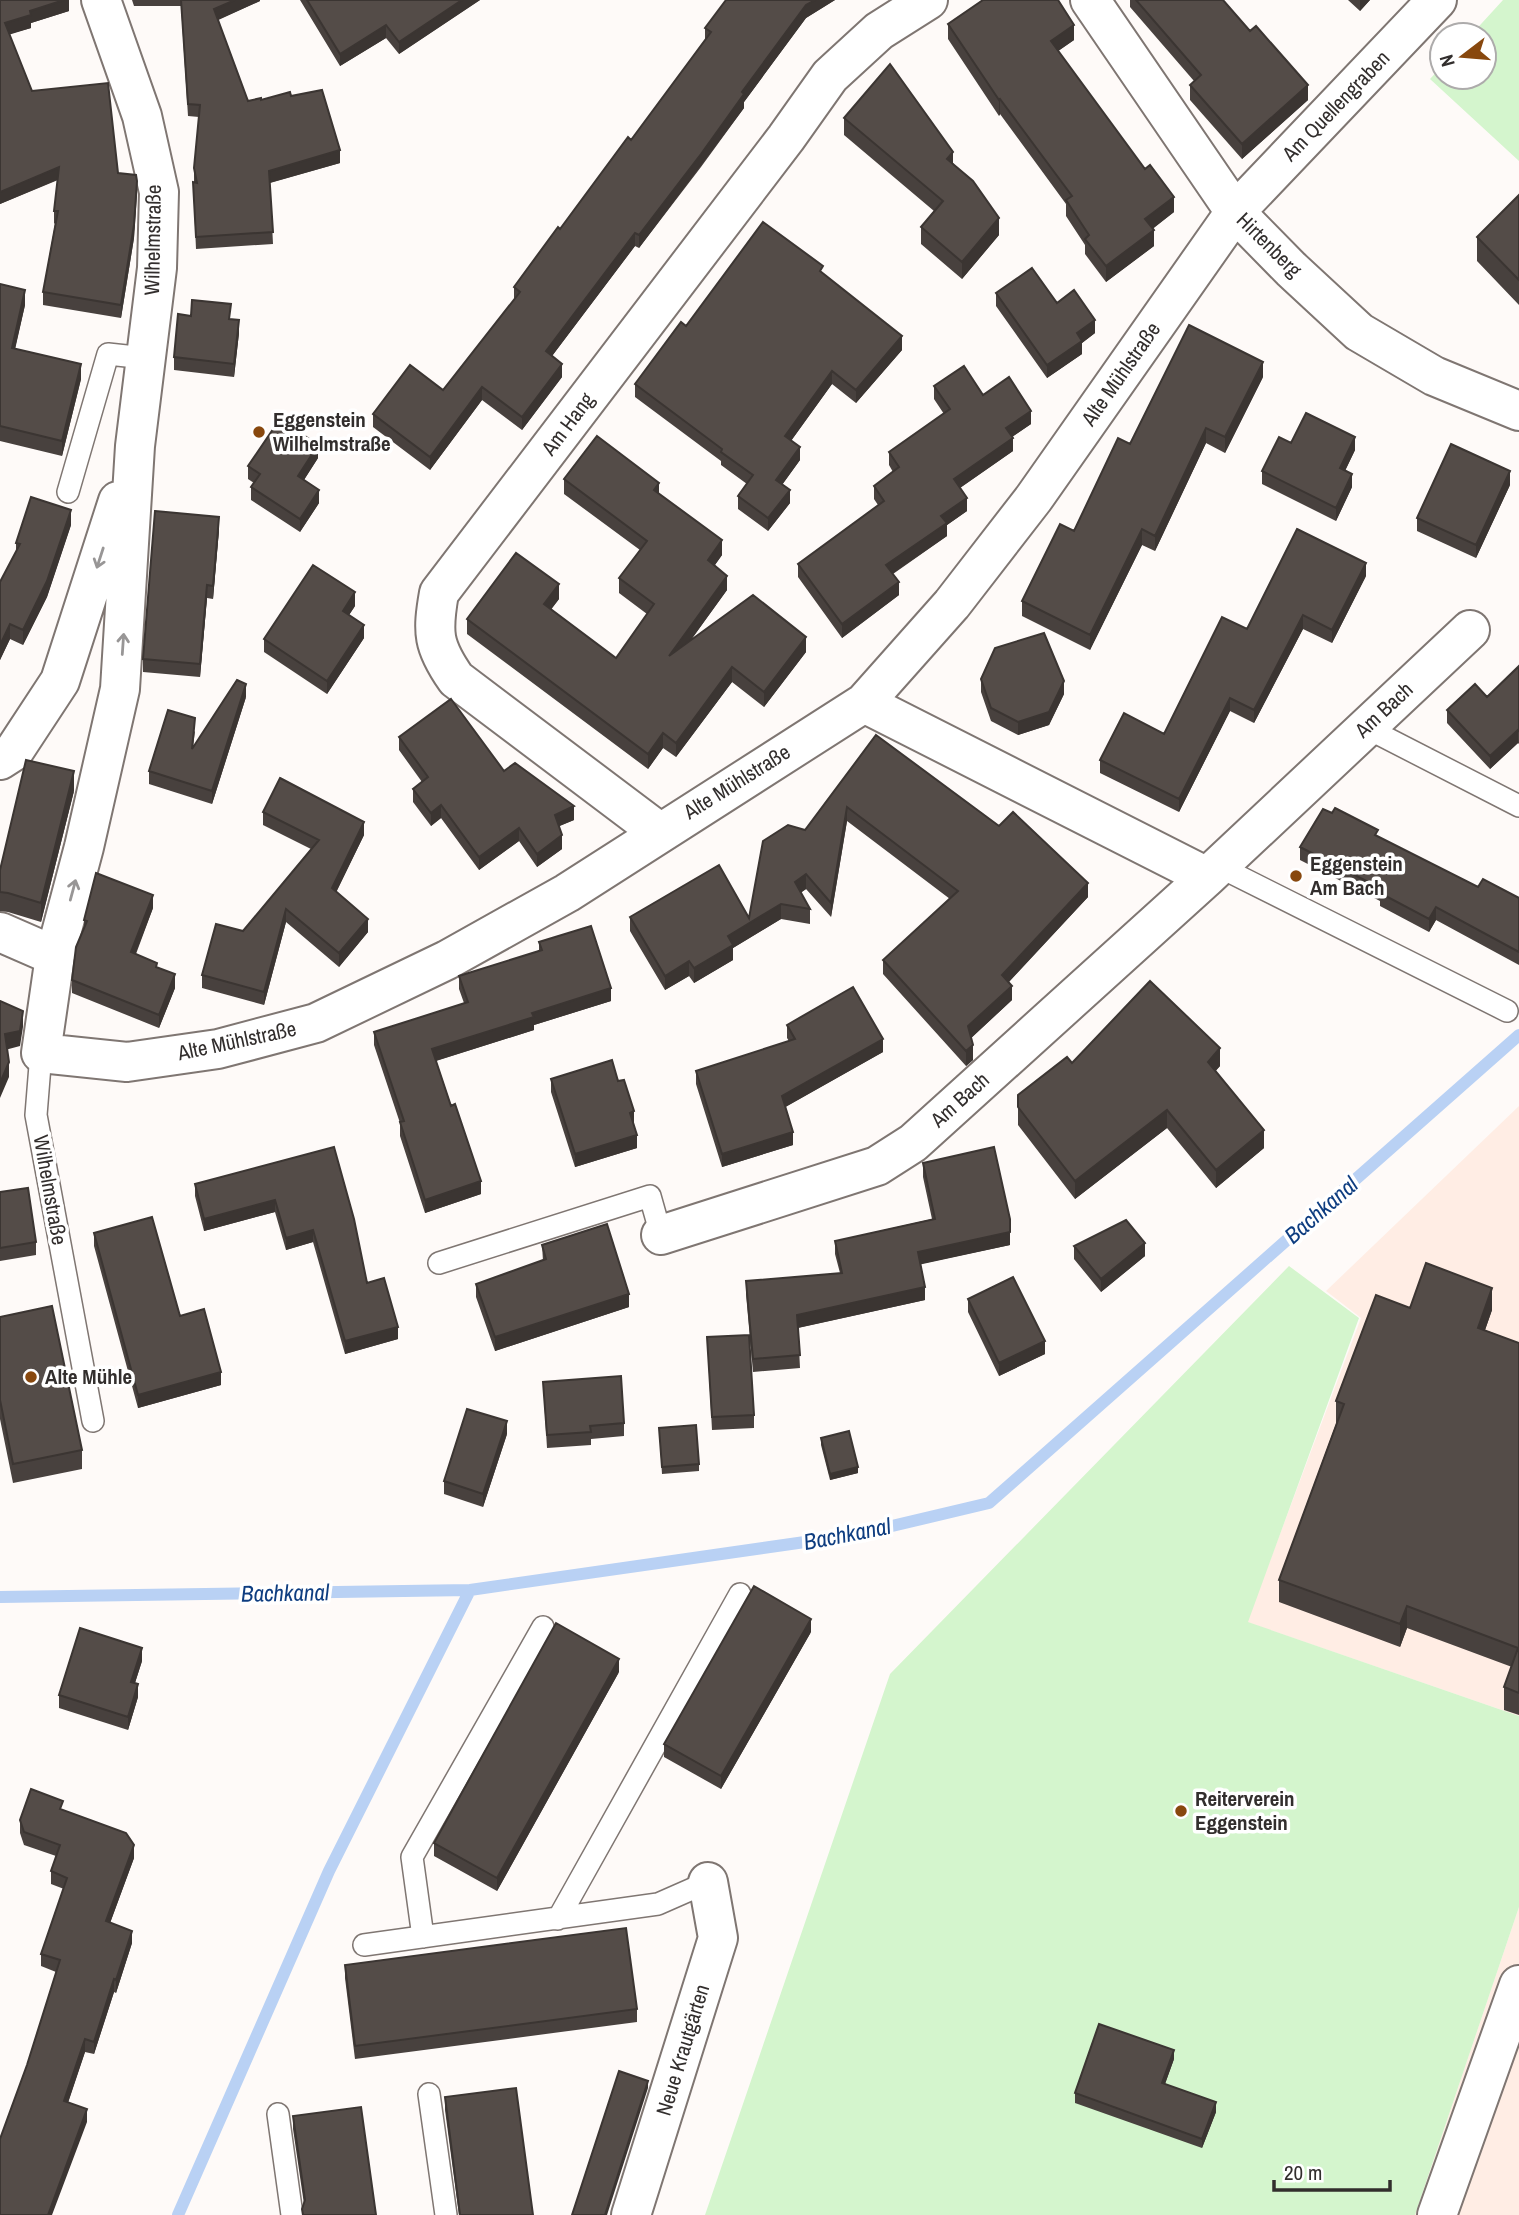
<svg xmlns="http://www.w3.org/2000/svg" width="1519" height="2215" font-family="'Archivo Narrow',sans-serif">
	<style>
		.built { fill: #ffede4 }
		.green { fill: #d4f5cd }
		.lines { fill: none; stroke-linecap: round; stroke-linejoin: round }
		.stream { stroke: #b9d1f4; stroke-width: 12 }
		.service-casing { stroke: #7f7672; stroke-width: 24 }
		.minor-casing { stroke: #7f7672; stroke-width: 42 }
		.service { stroke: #fff; stroke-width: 21 }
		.minor { stroke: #fff; stroke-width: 38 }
		.wall { fill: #48413e }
		.shaded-wall { fill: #3b3532 }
		.building { fill: #544c48; stroke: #3b3532; stroke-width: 2 }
		.oneway { stroke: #989696 }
		.poi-dot { fill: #88480e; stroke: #fff; stroke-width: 2.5 }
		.labels { text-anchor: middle; stroke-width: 7; stroke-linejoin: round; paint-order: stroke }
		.street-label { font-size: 21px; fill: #322e2d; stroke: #fff }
		.poi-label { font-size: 21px; font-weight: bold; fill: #322e2d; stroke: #fff; text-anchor: start }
		.water-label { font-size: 23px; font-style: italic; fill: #0e3d80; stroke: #fff }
	</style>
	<rect width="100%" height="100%" fill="#fefaf8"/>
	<path class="built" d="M1519,1106v610l-272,-94 114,-304 -35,-27z
		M1519,1907v308h-104z"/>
	<path class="green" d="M1503,0h16v161l-89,-82 12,-13v11h42v-42h-13z
		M1289,1266l70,52 -111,304 271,94v191l-104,308h-710l185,-541z"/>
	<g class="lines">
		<path class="stream" d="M0,1597l470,-7 384,-55 135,-32 530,-468
			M178,2215l151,-344 141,-281"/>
		<defs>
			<path id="service" d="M68,492l40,-138 37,4
				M1365,727l154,79
				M1218,866l289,145
				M41,1053l-5,62 57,306
				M439,1263l211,-67 11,39
				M558,1919l182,-325
				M423,1937l-11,-80 131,-230
				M364,1945l294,-41 50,-22
				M429,2094l17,121
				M278,2114l14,101"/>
			<path id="minor" d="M1090,0l145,212 56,57 68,63 75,44 85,35
				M0,760l14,-9 46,-70 58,-180
				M659,832l-203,-153c-23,-33 -24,-46 -17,-86l347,-455 44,-62 49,-45 49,-31
				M1207,877l263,-247
				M0,932l55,24 -14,97 86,9 91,-13 98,-26 131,-63 120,-67 297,-190 88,-99 82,-106 201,-286 202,-212
				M55,956l29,-109 36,-158 15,-243 22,-178 2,-76 -17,-76 -41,-116
				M661,1235l216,-69 36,-23 294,-266 -343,-174
				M631,2215l87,-277 -10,-56
				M1437,2215l82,-230"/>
		</defs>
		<use href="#service" class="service-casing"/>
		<use href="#minor" class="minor-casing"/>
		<use href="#service" class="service"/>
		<use href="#minor" class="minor"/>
	</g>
	<path class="wall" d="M0,0h69v11l-38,12v5l-22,6 23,57 86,82 19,21 -3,44 -13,80 -78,-13v-13l12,-68 -1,-1v-12l4,-31 -58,24z
		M132,0h128v1l-43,19 31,81 13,-1 30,-4 49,67 -70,20 3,61 -77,5 -3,-67 1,1v-15l5,-51 -11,-1 -7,-110h-47z
		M300,0h180l-81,54 -13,-16 -46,28z
		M726,0h109l-29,18 -62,84v6l-43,59 -62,81 -4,-2 -83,110 10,21 -40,53 -40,-30 -52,70 -57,-43v-13l70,-24 71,-90v-13l117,-147 74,-100v-12z
		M1130,0h93l85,100 -66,59 -52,-59v-15l4,-4 -64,-74z
		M1348,0h22l-10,11z
		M948,24l126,16 -16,11 116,161 -21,16 1,18 -48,36 -21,-28v-9l-19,-29v-12l-66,-90 -1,2 -51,-77z
		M844,118l109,45 46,72 -37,44 -41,-35v-17l13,-16 -90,-76z
		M1519,195v110l-42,-44v-24z
		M823,274l79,76 -46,53 -24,-19 -41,57 9,19 -18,25 8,18 -22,28 -30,-22v-13l9,-12 -26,-19v-4l-86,-64v-13l51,-58z
		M0,284l25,21 -10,43 66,31 -19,77 -62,-15z
		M996,293l99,40 -13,10v11l-35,24 -51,-72z
		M230,319l9,14 -5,44 -60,-7v-13z
		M1263,377l-38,76 -19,-10 -51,108 -13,-6 -52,105 -68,-34v-15l52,-70 56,-87z
		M934,386l49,9 48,29 -19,13 1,14 -53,37 7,23 -20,14v11l-54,38 6,21 -57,43 -44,-61v-13l80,-59 -4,-6v-13l19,-14 -4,-7v-13l55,-38 -10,-15z
		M1291,443l64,7 -10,21 7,16 -16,34 -74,-37v-13z
		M318,458l-14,22 15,23 -19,29 -49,-32v-13l3,-4 -6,-4v-13z
		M564,479l95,14 63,62 -8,11 13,24 -36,50 115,12 -42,55 -32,-25 -56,75 -13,-9 -15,21 -181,-135v-15l92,-20 -8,10 65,49 31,-44 -28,-21v-15l21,-28 -76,-56z
		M1510,485l-34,73 -59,-27v-13z
		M71,525l-24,72 -24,48 -13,-6 -10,21v-78l16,-30v-9z
		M219,530l-6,69 -6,-1 -7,79 -57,-5v-13z
		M1366,576l-34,67 -29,-14 -49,94 -24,-12 -51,101 -79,-39v-13l64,-26 83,-105z
		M355,606l-6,9 15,23 -37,56 -63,-42v-13z
		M1519,666v78l-1,-1 -28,26 -43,-46v-13l40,-13z
		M981,679l83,15 -15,31 -31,10 -27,-14 -10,-29z
		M246,697l-34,107 -63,-20v-13l46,-40 -2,16z
		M876,735l212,162 -79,85 3,18 -41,38 2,22 -7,6 -83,-92v-14l67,-61 -103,-78 -16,96 -25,-28 -6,4 10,16v15l-29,-5 -48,29v12l-39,23 -5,-7 -24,14 -35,-59v-14l119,1 56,-88z
		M399,737l105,34 70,49 -15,6 3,23 -25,18 -18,-26 -40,29 -38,-52 -10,8 -18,-24v-13l9,-7 -23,-32z
		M74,791l-33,131 -33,-10 -8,-1v-41z
		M263,812l101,23 -28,57 32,40 -29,35 -53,-45 -22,83 -62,-17v-13l41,-44 68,-82 -48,-24z
		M1378,837l100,50 41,11v67l-83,-45 -7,12 -49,-26v-5l-80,-41v-13z
		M153,908l-17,46 21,13 18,21 -16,40 -87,-35v-13l12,-52v-8z
		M539,942l72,59 -77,24v5l-98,31 45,133 -56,19 -25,-77v-13l-26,-78v-13l90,-29 -5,-14v-13l80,-25z
		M787,1025l96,27 -98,55 8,38 -71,22 -26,-83v-13l93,-30 -2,-3z
		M1072,1063l148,3 -5,5 49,77 -48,40 -49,-60 -92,71 -57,-74v-30z
		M551,1079l67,2 16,43 3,24 -62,19 -24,-75z
		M334,1147l33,136 31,56 -53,15 -32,-112 -27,8 -11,-38 -71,19 -9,-35v-12z
		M923,1163l87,82 -90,19 5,36 -127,28 2,40 -47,4 -7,-78v-13l94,-8 -5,-19v-13l97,-22 -9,-42z
		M0,1192l36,50v13l-36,6z
		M94,1233l86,83 41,69 -83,23 -44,-162z
		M542,1245l87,62 -134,44 -19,-54v-13l67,-23z
		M1074,1246l71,10 -44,36 -27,-33z
		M968,1299l77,55 -46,22 -31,-64z
		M1410,1308l82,2 -7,20 34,13v372l-15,-5v-23l8,-20 -105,-39 -7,19 -121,-45v-22l57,-156v-23z
		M0,1317l82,133v19l-69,14 -13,-64z
		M707,1337l47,78v13l-42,2z
		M543,1382l81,41v13l-33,3v6l-44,3z
		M659,1428l40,36v7l-37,3z
		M507,1434l-24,73 -39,-13v-13z
		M821,1438l37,35 -28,7 -9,-35z
		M811,1632l-90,157 -57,-32v-13z
		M142,1661l-7,22 3,14 -10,33 -69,-22v-13z
		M619,1672l-122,219 -63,-35v-13z
		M63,1810l71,48 -24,65 22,20 -16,50 -2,-1 -20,62 -9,-2 -17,51 19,19 -60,-57 29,-93 -15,-6v-12l23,-65 -13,-5v-13l5,-15 -32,-11 -4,-12v-13z
		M345,1965l292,44v13l-282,37 -10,-81z
		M1174,2059l-9,25 51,28 -14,36 -127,-45v-10z
		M445,2097l88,118h-74l-14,-105z
		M293,2116l83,99h-74l2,-11 -11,-75z"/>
	<path class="shaded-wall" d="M64,0h5v11l-38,12v5l-26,8v-13l25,-12z
		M235,0h25v1l-46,21v-13z
		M462,0h18l-81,54v-12z
		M815,0h20l-29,18 -62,84v6l-105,140v-13l103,-143 64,-87z
		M1360,0h10l-10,11z
		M386,25v13l-46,28v-12z
		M1074,25v15l-23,16v-15z
		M1308,85v15l-66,59v-15z
		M1000,99v15l-1,2v-16z
		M340,150v13l-71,20v-12z
		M953,152v17l-6,-10z
		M59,167v12l-59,25v-12z
		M137,181l-3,57 -13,80v-13z
		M1174,197v15l-29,23v-16z
		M999,218v17l-37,44v-17z
		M1154,230v16l-48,36v-16z
		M635,233v13l-89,118v-13z
		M25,290v15l-13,58v-15z
		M239,320v13l-5,44v-13z
		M1095,320v13l-13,10v11l-35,24v-13l30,-32z
		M902,336v14l-46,53v-13z
		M1263,362v15l-38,76v-16z
		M81,364v15l-19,77v-15z
		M562,364v13l-40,53v-13z
		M832,371v13l-47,65v-13z
		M482,387v13l-52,70v-13z
		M1031,411v13l-25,17v-13z
		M1206,428v15l-51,108v-15z
		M1355,437v13l-15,31v-13z
		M1013,438v13l-59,41v-13z
		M318,445v13l-20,31v-13z
		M800,447v13l-24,33v-13z
		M1510,471v14l-34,73v-13z
		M1352,474v13l-16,34v-13z
		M659,483v15l-5,-8z
		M319,490v13l-19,29v-13z
		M790,490v13l-22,28v-13z
		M967,498v13l-20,14v11l-61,42v-13l55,-49z
		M71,510v15l-24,72 -24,48v-15z
		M219,517v13l-6,69v-13z
		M1142,529v16l-52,105v-15z
		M722,540v15l-14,20v-15z
		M1366,563v13l-34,67v-13z
		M727,576v14l-58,80v-14z
		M899,582v13l-57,43v-14z
		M559,584v15l-15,20v-15z
		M207,585v13l-7,79v-13z
		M355,592v14l-12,18v-13z
		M1303,615v14l-49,94v-13z
		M10,624v15l-10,21v-15z
		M364,625v13l-37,56v-13z
		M806,637v15l-42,55v-15z
		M732,667v15l-56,75v-14z
		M1064,681v13l-15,31 -31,10v-13z
		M246,684v13l-34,107v-13z
		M1230,698v13l-51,101v-13z
		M1518,730v13l-28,26v-13z
		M663,733v15l-15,21v-15z
		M74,771v20l-33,131v-19z
		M441,805v13l-10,8v-13z
		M574,806v14l-19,8v-13z
		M847,807v14l-16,96v-14z
		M364,822v13l-32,66v-13z
		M519,828v13l-40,29v-13z
		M562,835v14l-25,18v-13z
		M806,874v15l-11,8v-15z
		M1088,883v14l-86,92v-14z
		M153,895v13l-22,57v-13z
		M781,904v15l-48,29v12l-39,23v-15l34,-32z
		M1436,907v13l-7,12v-13z
		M286,909v13l-22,83v-13z
		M368,919v13l-29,35v-14z
		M689,961v15l-24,14v-14z
		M175,974v14l-16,40v-13z
		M1012,986v14l-44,41v-15z
		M611,988v13l-77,24v5l-102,32v-13l100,-36z
		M23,1011v16l-3,19 -15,4v-16z
		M883,1039v13l-101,57v-13z
		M973,1045v15l-7,6v-15z
		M1220,1048v18l-12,14v-18z
		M9,1062v15l-9,21v-15z
		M1167,1110v18l-92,71v-18z
		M634,1111v13l-4,2v-13z
		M1264,1130v18l-48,40v-18z
		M793,1132v13l-71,22v-13z
		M637,1135v13l-62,19v-13z
		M481,1181v13l-56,19v-13z
		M275,1200v12l-71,19v-12z
		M313,1230v12l-27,8v-12z
		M1010,1232v13l-92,20v-13z
		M1145,1243v13l-44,36v-13z
		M925,1287v13l-128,28v-13z
		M1492,1288v22l-14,40v-22z
		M629,1294v13l-134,44v-14z
		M398,1327v12l-53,15v-13z
		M1045,1341v13l-46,22v-13z
		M221,1372v13l-83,23v-13z
		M507,1421v13l-24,73v-13z
		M858,1467v6l-28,7v-6z
		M1407,1606v22l-7,19v-23z
		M811,1619v13l-90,157v-13z
		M142,1648v13l-11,34v-13z
		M619,1659v13l-122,219v-13z
		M138,1684v13l-10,33v-13z
		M134,1845v13l-28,76v-13z
		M132,1931v12l-16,50v-13z
		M114,1979v13l-20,62v-12z
		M85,2039v13l-21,62v-13z
		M1174,2050v9l-12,33v-9z
		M648,2081v7l-41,127h-2z
		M1216,2102v10l-14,36v-9z
		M87,2109v13l-35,93h-4z"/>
	<path class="building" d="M0,0h64l-34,11 1,4 -26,8 27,68 76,-8 10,90 18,2 1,6 -3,44 -13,80 -78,-13 15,-81h-4l5,-44 -59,25z
		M181,0h54l-21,9 34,92 13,-3v2l29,-8 1,4 31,-6 18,60 -71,21 4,61 -77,5 -3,-55 4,1 -3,-15 6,-63 -12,-1z
		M307,0h155l-63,42 -13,-17 -46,29z
		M726,0h89l-9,5 -64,87 2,2 -43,60 -62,81 -4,-2 -89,118 16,13 -40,53 -40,-30 -52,70 -57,-43 37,-49 33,25 77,-98 -6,-5 44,-60 2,2 68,-92 3,3 80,-108 -6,-4z
		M983,0h75l16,25 -23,16 94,128 5,-4 24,32 -29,22 9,11 -48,36 -21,-27 4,-4 -23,-35 6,-4 -72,-97 -1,1 -51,-76z
		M1136,0h87l27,31 6,-5 52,59 -66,59 -52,-59 11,-10z
		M890,64l63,88 -6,7 26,22 26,37 -37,44 -41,-35 22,-26 -99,-83z
		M1519,195v85l-42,-43z
		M763,222l60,44 -3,5 82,65 -46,54 -24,-19 -47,65 15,11 -24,33 14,10 -22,28 -30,-22 15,-21 -32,-23 1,-3 -87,-65 46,-62 5,4z
		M1032,268l25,35 17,-13 21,30 -18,13 5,8 -35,24 -51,-72z
		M0,284l25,6 -13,58 69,16 -19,77 -62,-15z
		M192,300l39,4 -2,15 10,1 -5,44 -60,-7 4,-43 13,2z
		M1189,325l74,37 -38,75 -19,-9 -51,108 -13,-7 -52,106 -68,-34 38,-77 14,7 44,-93 12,6z
		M964,366l19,29 26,-18 22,34 -25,17 7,10 -59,41 13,19 -26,18 6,7 -61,42 13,17 -57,42 -44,-60 86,-63 -10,-15 25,-19 -10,-15 61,-43 -16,-23z
		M1306,413l49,24 -15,31 12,6 -16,34 -74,-37 17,-34 12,6z
		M280,419l38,26 -20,31 21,14 -19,29 -49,-32 9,-13 -12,-8z
		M597,436l62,47 -5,7 68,50 -14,20 19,16 -58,80 84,-61 53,42 -42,55 -32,-25 -56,76 -13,-10 -15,21 -181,-135 49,-66 43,31 -15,20 72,54 38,-54 -35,-26 28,-37 -83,-62z
		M1451,444l59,27 -34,74 -59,-27z
		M31,497l40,13 -24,71 -24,49 -13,-6 -10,21v-63l20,-38 -4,-1z
		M155,511l64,6 -6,69 -6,-1 -7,79 -57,-5z
		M1297,529l69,34 -34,67 -29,-15 -49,95 -24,-12 -51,101 -79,-39 24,-47 40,21 58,-117 25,12z
		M313,565l42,27 -12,19 21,14 -37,56 -63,-42z
		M1044,633l20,48 -15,31 -31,10 -27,-14 -10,-29 14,-31z
		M1519,666v65l-1,-1 -28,26 -43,-46 28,-26 12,13z
		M237,680l9,4 -34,107 -63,-20 19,-61 27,8 -3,31z
		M451,699l53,72 11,-8 59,43 -19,9 7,20 -25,19 -18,-26 -40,29 -38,-52 -10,8 -18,-24 15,-12 -29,-40z
		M876,735l123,91 14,-14 75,71 -86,92 10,11 -44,40 5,19 -7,6 -83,-91 75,-69 -111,-84 -16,96 -25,-29 -11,8 15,27 -29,-5 -53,32 5,9 -39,23 -5,-7 -24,15 -35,-59 89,-52 30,53 14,-77 25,-16 17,5z
		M26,760l48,11 -33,132 -33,-10 -8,-1v-22z
		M280,778l84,44 -32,66 36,31 -29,34 -53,-44 -22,83 -62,-17 14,-51 27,7 76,-91 -56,-28z
		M1335,808l43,22 -3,5 103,52 5,-8 36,19v54l-83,-45 -7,12 -49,-26 2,-4 -82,-42 23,-38 9,4z
		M96,873l57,22 -22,57 26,11 -1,4 19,7 -16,41 -87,-35 4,-33 11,-26 -3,-1z
		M591,926l20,62 -79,25 2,4 -102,32 19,57 4,-2 26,77 -56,19 -25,-78 4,-1 -30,-89 94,-30 -9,-26 83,-26 -3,-8z
		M1150,981l70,67 -12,14 56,68 -48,40 -49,-60 -92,71 -57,-74v-12l49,-38 5,6z
		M853,987l30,52 -101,57 11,36 -71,22 -26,-83 99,-32 -8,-14z
		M0,1001l23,10 -3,20 -15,3 4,28 -9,21z
		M612,1060l6,21 6,-1 10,31 -4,2 7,22 -62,19 -24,-75z
		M334,1147l20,72 13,64 17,-5 14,49 -53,14 -32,-111 -27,8 -11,-38 -71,19 -9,-35z
		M994,1147l16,72v13l-92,20 7,35 -128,28 3,40 -47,4 -7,-78 96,-8 -7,-32 100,-22 -12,-56z
		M28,1188l8,54 -36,6v-56z
		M152,1217l28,99 24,-7 17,63 -83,23 -44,-162z
		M1126,1220l19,23 -44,36 -27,-33z
		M607,1224l22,70 -134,43 -19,-53 70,-25 -4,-14z
		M1426,1263l66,25 -14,40 41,15v350l-15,-6 14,-39 -111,-42 -7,18 -121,-44 65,-176 -8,-3 40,-106 34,13z
		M1013,1277l32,64 -46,22 -31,-64z
		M52,1306l30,144 -69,14 -13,-64v-83z
		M749,1335l5,80 -42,2 -5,-80z
		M621,1376l3,47 -34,3 1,6 -44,3 -4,-53z
		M467,1409l40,12 -24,73 -39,-13z
		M696,1425l3,39 -37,3 -3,-39z
		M849,1431l9,36 -28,7 -9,-36z
		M754,1586l57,33 -90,157 -57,-32z
		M556,1623l63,36 -122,219 -63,-35z
		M80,1628l62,20 -11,34 7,2 -10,33 -69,-22z
		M31,1789l32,12 -3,8 66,24 8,12 -28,76 26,10 -16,49 -2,-1 -20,63 -9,-3 -21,62 23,8 -39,106h-48v-76l27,-74 33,-105 -19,-6 26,-76 -16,-7 9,-26 -36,-13 -4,-12z
		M626,1928l11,81 -282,37 -10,-81z
		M1099,2024l75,26 -12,33 54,19 -14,37 -127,-46z
		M619,2071l29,10 -43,134h-33z
		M516,2088l17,127h-73l-15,-118z
		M361,2107l15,108h-73l-1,-6 3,-9 -12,-84z"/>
	<defs><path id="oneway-shaft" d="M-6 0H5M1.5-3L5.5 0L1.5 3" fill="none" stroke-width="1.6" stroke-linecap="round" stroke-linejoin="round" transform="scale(1.75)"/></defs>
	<g class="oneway">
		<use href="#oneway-shaft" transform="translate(100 558) rotate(108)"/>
		<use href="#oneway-shaft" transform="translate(123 644) rotate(-86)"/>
		<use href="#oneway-shaft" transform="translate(73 890) rotate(-75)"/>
	</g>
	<g class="poi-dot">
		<circle cx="259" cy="432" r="7"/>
		<circle cx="1296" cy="876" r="7"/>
		<circle cx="31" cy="1377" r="7"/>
		<circle cx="1181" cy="1811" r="7"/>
	</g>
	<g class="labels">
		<g class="street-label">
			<text transform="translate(1336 106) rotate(-46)" y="7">Am Quellengraben</text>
			<text transform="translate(153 240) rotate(-89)" y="7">Wilhelmstraße</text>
			<text transform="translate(1269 245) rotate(45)" y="7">Hirtenberg</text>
			<text transform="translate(1121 374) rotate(-55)" y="7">Alte Mühlstraße</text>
			<text transform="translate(568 424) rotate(-53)" y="7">Am Hang</text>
			<text transform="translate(1384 710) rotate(-43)" y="7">Am Bach</text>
			<text transform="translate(737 782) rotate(-32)" y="7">Alte Mühlstraße</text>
			<text transform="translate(237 1041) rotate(-12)" y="7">Alte Mühlstraße</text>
			<text transform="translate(960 1100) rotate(-42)" y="7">Am Bach</text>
			<text transform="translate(50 1190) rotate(80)" y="7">Wilhelmstraße</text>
			<text transform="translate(683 2050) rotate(-73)" y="7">Neue Krautgärten</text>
		</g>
		<g class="poi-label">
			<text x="273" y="427">Eggenstein<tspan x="273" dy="24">Wilhelmstraße</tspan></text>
			<text x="1310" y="871">Eggenstein<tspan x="1310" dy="24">Am Bach</tspan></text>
			<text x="45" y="1384">Alte Mühle</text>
			<text x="1195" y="1806">Reiterverein<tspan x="1195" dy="24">Eggenstein</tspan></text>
		</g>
		<g class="water-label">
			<text transform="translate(1321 1210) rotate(-41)" y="8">Bachkanal</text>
			<text transform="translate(847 1534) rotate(-11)" y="8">Bachkanal</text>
			<text transform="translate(285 1593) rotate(-1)" y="8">Bachkanal</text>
		</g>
	</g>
	<g transform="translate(1463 56) rotate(254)"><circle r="33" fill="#ffffff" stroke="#adabab" stroke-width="2"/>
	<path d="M0-5L12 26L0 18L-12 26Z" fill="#88480e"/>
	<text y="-10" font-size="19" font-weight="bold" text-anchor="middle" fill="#322e2d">N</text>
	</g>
	<path d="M1274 2180v10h116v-10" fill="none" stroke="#322e2d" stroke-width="3.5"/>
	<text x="1284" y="2180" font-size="21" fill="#322e2d" stroke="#ffffff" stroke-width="5" paint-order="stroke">20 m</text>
</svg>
